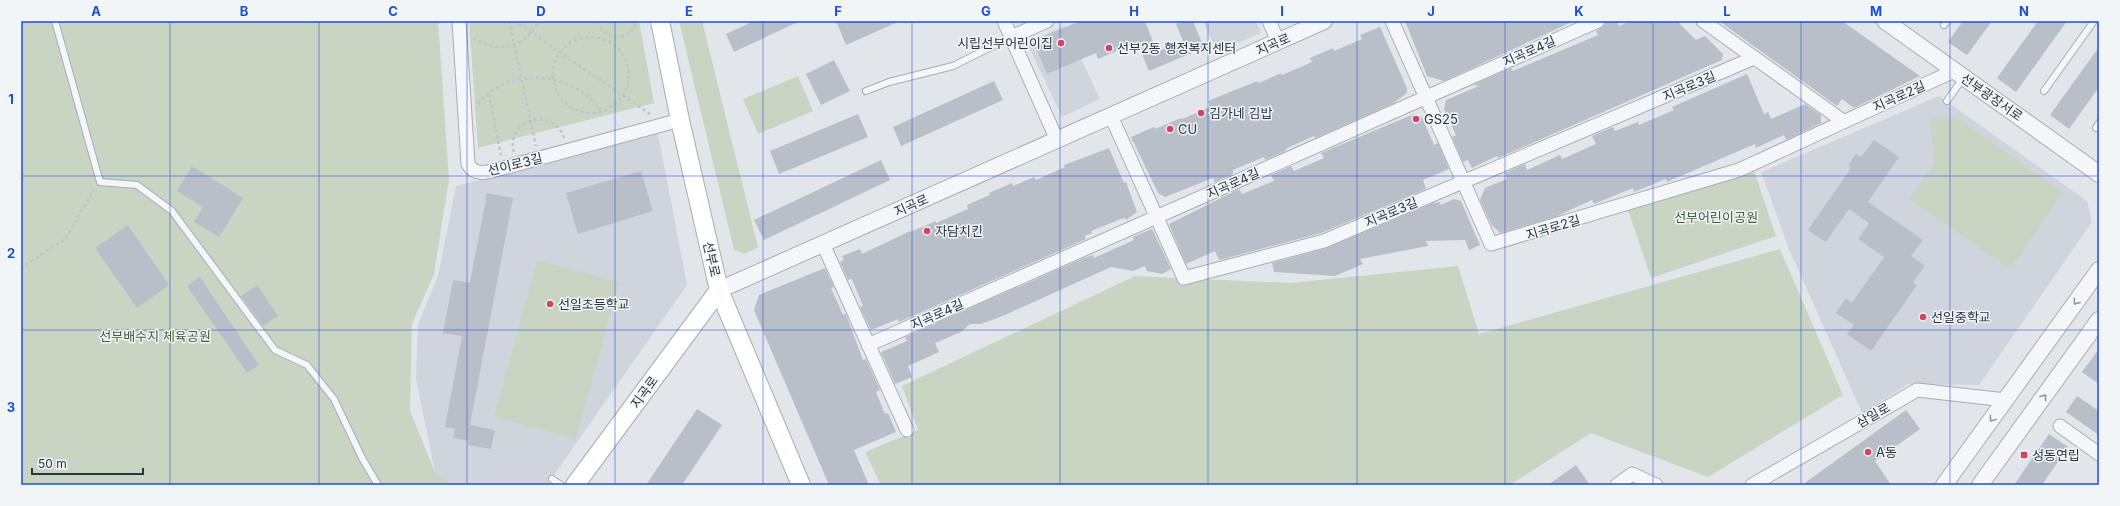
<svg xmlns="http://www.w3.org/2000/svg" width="2120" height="506" font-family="Inter,'Noto Sans KR',sans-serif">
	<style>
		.built { fill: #d0d5dd }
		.green { fill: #c8d5c3 }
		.building { fill: #b9bfc8 }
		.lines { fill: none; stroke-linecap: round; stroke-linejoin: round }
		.service-casing { stroke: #a7adb5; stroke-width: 8 }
		.minor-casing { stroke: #a7adb5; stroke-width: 15 }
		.tertiary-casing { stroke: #a7adb5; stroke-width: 18 }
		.secondary-casing { stroke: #a7adb5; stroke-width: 20 }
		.path { stroke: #c0c4ca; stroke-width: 2.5; stroke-dasharray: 3 3; stroke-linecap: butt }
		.service { stroke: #f5f6f9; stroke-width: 6 }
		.minor { stroke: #f5f6f9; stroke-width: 13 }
		.tertiary { stroke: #f5f6f9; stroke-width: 16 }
		.secondary { stroke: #fff; stroke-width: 18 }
		.oneway { stroke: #8f959e }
		.grid { fill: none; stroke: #1d4ed8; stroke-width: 1; stroke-opacity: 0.55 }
		.poi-dot { fill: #d34363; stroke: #f2f5f8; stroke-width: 1.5 }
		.labels { text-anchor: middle; stroke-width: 3; stroke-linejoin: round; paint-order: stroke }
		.poi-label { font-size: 13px; fill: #293443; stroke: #f2f5f8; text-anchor: start }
		.street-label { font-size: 13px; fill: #293443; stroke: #f2f5f8 }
		.park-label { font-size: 13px; fill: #415f36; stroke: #f2f5f8 }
		.neatline { fill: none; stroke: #1d4ed8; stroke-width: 1.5 }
		.grid-label { font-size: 13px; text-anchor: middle; font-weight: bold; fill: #1d4ed8 }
	</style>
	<rect width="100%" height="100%" fill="#e2e6eb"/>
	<path class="built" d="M1203,21h53l5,12 -44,19z
		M1065,25l35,74 -38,18 -35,-74z
		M1939,96l148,105 5,21 -113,163 -71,-1 -46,29 -73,-164 -28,-77z
		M658,134l29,151 -140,200h-93l-19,-13 -19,-93 2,-55 20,-48 18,-90z"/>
	<path class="green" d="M21,21h417l11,158 -15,95 -22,50 -2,87 25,61 19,13h-433z
		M469,21h170l15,82 -176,45z
		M679,21h23l56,226 -13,7 -11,-4z
		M798,76l15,35 -55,23 -15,-35z
		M1956,117l107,75 -53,77 -101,-70 25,-36 -4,-44z
		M1752,165l24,71 -125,42 -24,-71z
		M1780,249l63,146 -135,82 -117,-44 -81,52h-629l-16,-33 53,-22 -16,-44 233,-110 156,7 167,-17 21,68z
		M537,260l82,22 -43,157 -82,-22z"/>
	<path class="building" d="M754,21h46l-66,31 -8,-18z
		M836,21h64l-54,24z
		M1080,21h65l12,31 26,-11 -7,-17 6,-3h11l11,27 -55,23 -12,-29 -39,17 -2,-6 -49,21 -14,-33z
		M1405,21h169l-130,60 -17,-5z
		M1606,21h11l2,5 11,-5h47l19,19 9,-4 18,18 -1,6 -224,98 -1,-2 -25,12 -4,-8 -5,2 -11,-25 4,-2 -12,-26 2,-9 33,-14 -6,-1 38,-17 2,3 85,-36 -2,-4 8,-5z
		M1719,21h123l78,55 -66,32 -12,-9 -5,7z
		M1963,21h29l-25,34 -19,-13z
		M2038,21h29l-51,71 -19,-14z
		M1380,27l27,61v5l-15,11 -77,34 -1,-2 -27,12 -2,3 -20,9 -1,-3 -31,13v4l-18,8 -2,-4 -48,19 -7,-4 -27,-56 23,-10 1,2 26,-11 1,1 28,-12 -2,-6 22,-9 28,-11 1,2 22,-10 1,2 30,-13 -2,-4 23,-10 1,3 28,-12 -2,-4z
		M2099,47v40l-30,42 -19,-14z
		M834,60l16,31 -29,14 -15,-31z
		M1747,74l17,40 4,-2 3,7 34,-15 16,11v8l-35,17 -2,-5 -28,13 -1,-4 -88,38 -1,-3 -32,13 -1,-4 -39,16 -2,-4 -37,17 -55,16 -9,-9 -11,-24 5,-12 22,-9 -2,-6 20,-9 2,6 33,-15 2,4 34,-15 -4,-8 21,-9 2,4 23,-9 1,3 35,-15 -2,-3z
		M994,81l9,19 -102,46 -8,-19z
		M858,114l10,23 -89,37 -9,-23z
		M1414,114l8,3 12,28 4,-2 11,26 -26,11 3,9 -105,44 -98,26 -4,1 -4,-9 -29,13 -17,-40 70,-35 3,5 32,-13 -3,-6 20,-9 3,5 30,-13 -3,-5z
		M1874,140l25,17 -31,45 55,38 -12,16 14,10 -12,16 4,3 -46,66 -24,-17 7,-9 -18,-12 10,-15 6,5 32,-46 -26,-18 11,-16 -20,-14 -23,33 -18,-12 43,-62 -3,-3 8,-11 5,3z
		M1109,148l15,35 2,-1 11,30 -11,8 -1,-2 -4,1 -30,12 1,2 -7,3 1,3 -187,83 -1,-3 -27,11 -11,-23 3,-1 -11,-27 -4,1 -8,-18 4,-2 -2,-4 18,-7 2,5 48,-23v1l26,-11v2l32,-14 -1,-4 23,-10 -1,-2 23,-10 1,3 21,-9 2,3 29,-13 -1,-2z
		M881,160l9,20 -126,60 -10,-20z
		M192,166l51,32 -24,39 -25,-15 9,-15 -26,-16z
		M641,171l12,40 -75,23 -12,-41z
		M487,193l26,5 -43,227 25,5 -4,19 -23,-4 1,-4 -16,-3 2,-9 -10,-2 17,-91 -19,-3 10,-53 17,3z
		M1454,199l7,2 19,44 -11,5 -4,-10 -39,1 2,5 -68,13 3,5 -28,12 -61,-4 -2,-9 55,-15 106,-45 7,-1 1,3z
		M128,225l41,60 -32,23 -42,-60z
		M1152,229l19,40 -9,5 -15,-3 -2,-5 -12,5 -22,-4 -106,48 -24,9h-11l-9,8 -26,11 4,9 -31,14 4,11 -17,7 -14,-32 26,-11 -2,-4 174,-77 14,-5 1,3 40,-18 -1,-3z
		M825,268l9,19 -3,1 12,27 3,-1 17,46 3,-1 14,31 -4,2 9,22 3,-1 8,19 -42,18 15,35h-40l-75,-175 5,-15z
		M200,277l59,88 -12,8 -60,-87z
		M257,285l21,31 -15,10 -22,-30z
		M2099,349v35l-17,-12z
		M2077,396l22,15v24l-33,-23z
		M697,409l25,16 -40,60h-36z
		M1906,410l14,19 -45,32 16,24h-89z
		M2049,434l19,13 -26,38h-28z
		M1576,465l14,20h-42z"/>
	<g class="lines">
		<defs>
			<path id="service" d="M55,21l45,161 37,3 35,26 103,139 32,15 27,34 28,59 16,27
				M1944,25l3,-4
				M866,91l23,-9 64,-16 58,-29
				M2044,91l50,-70
				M1947,101l16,-23
				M2096,128l3,-5
				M552,479l9,6"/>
			<path id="minor" d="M459,21l9,143c8,14 22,7 35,4l177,-48
				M1004,21l53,119
				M1269,21l9,20
				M1392,21l99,223 248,-74 215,-99
				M1703,21l140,100
				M1011,37l36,-16
				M1111,116l73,162 140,-37 430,-183
				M823,244l84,186
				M868,345l730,-324
				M2060,426l39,28
				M1617,485l15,-11 24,11
				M1752,485l165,-95 89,10"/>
			<path id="tertiary" d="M1885,21l214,153
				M719,290l605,-269
				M1944,485l155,-215
				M1980,485l119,-165"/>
			<path id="secondary" d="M660,21l20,99 39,170 82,195
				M575,485l144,-195"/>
		</defs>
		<use href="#service" class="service-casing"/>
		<use href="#minor" class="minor-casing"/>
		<use href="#tertiary" class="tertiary-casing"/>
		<use href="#secondary" class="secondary-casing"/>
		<path class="path" d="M509,21l27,125
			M514,21l136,93
			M598,21c6,21 33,21 39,0
			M553 75a38 38 0 1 1 76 0a38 38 0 1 1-76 0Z
			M473,38c26,16 51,11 66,-17
			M489,94l12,62
			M478,104c31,-40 97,-32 124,8
			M514,152c-9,-33 40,-46 50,-14
			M21,268l44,-29 29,-49"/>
		<use href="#service" class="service"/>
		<use href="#minor" class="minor"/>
		<use href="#tertiary" class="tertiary"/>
		<use href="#secondary" class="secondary"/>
	</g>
	<defs><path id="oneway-chevron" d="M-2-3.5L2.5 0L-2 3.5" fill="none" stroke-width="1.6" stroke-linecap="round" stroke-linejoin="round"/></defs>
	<g class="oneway">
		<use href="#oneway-chevron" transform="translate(2076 302) rotate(126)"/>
		<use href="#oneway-chevron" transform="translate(2044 397) rotate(-54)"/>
		<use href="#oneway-chevron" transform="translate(1992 419) rotate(126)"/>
	</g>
	<path class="grid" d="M170,21v464M319,21v464M467,21v464M615,21v464M763,21v464M912,21v464M1060,21v464M1208,21v464M1357,21v464M1505,21v464M1653,21v464M1801,21v464M1950,21v464M21,176h2078M21,330h2078"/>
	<g class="poi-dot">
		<circle cx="1061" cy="43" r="4"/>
		<circle cx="1109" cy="48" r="4"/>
		<circle cx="1201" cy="113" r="4"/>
		<circle cx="1416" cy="119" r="4"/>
		<circle cx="1170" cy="129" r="4"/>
		<circle cx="927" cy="231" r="4"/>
		<circle cx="550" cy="304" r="4"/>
		<circle cx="1923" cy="317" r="4"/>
		<circle cx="1868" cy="452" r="4"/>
		<rect x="2020" y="451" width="8" height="8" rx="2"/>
	</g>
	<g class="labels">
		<g class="poi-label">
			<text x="1053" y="48" text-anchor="end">시립선부어린이집</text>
			<text x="1117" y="53">선부2동 행정복지센터</text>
			<text x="1209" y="118">김가네 김밥</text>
			<text x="1424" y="124">GS25</text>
			<text x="1178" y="134">CU</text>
			<text x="935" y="236">자담치킨</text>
			<text x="558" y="309">선일초등학교</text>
			<text x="1931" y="322">선일중학교</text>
			<text x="1876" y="457">A동</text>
			<text x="2032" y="460">성동연립</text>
		</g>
		<g class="street-label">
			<text transform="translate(1273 44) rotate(-24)" y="5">지곡로</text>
			<text transform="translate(1529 51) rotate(-24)" y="5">지곡로4길</text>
			<text transform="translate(1689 86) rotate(-23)" y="5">지곡로3길</text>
			<text transform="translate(1899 96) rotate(-24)" y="5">지곡로2길</text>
			<text transform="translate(1992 97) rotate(35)" y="5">선부광장서로</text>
			<text transform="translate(515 164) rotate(-14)" y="5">선이로3길</text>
			<text transform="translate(1233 183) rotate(-24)" y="5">지곡로4길</text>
			<text transform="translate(911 205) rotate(-24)" y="5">지곡로</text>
			<text transform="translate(1391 212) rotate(-23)" y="5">지곡로3길</text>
			<text transform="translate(1553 227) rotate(-17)" y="5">지곡로2길</text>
			<text transform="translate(712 259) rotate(77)" y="5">선부로</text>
			<text transform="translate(937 314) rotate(-24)" y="5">지곡로4길</text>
			<text transform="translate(644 392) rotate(-54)" y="5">지곡로</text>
			<text transform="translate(1873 415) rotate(-30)" y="5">삼일로</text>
		</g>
		<g class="park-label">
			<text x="1716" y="222">선부어린이공원</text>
			<text x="155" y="341">선부배수지 체육공원</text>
		</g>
	</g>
	<rect width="2120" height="506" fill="none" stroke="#f2f5f8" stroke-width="44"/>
	<path d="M32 468v6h111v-6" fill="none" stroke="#293443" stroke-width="2"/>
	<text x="38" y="468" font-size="12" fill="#293443" stroke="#f2f5f8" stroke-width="3" paint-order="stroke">50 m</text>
	<rect x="22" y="22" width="2076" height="462" class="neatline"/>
	<g class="grid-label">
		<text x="96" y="16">A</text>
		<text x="244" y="16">B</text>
		<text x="393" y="16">C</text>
		<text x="541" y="16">D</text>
		<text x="689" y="16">E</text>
		<text x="838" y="16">F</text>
		<text x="986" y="16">G</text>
		<text x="1134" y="16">H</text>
		<text x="1282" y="16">I</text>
		<text x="1431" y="16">J</text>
		<text x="1579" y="16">K</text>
		<text x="1727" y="16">L</text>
		<text x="1876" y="16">M</text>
		<text x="2024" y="16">N</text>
		<text x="11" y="104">1</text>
		<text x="11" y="258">2</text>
		<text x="11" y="412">3</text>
	</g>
</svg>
